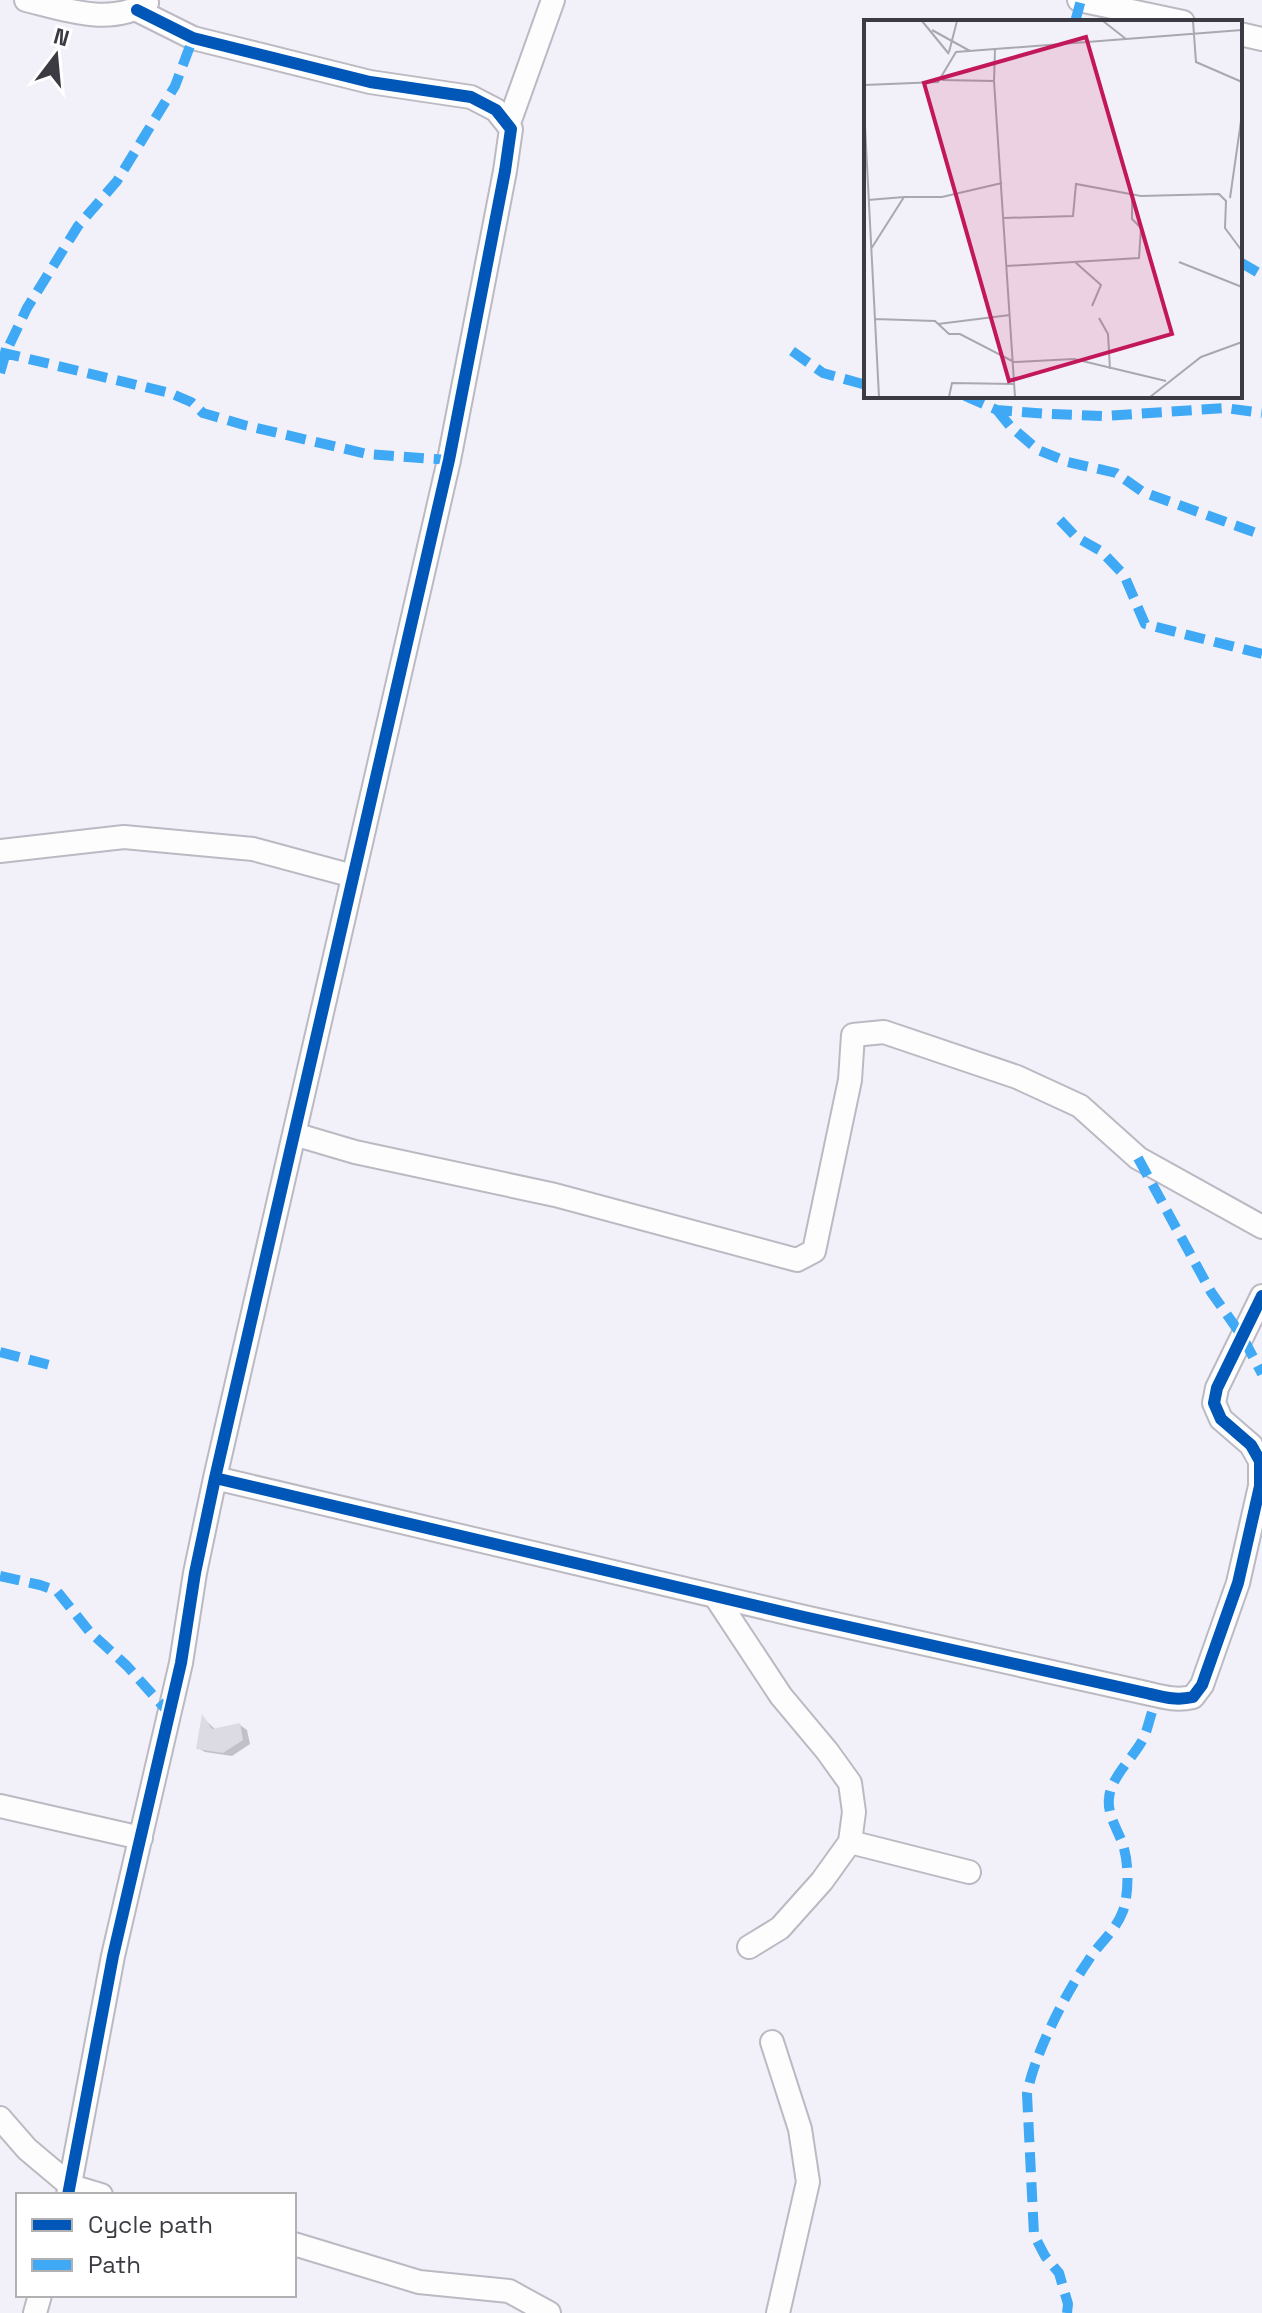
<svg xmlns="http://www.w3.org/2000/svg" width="1262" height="2313" font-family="'Space Grotesk',sans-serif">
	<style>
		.shadow { fill: #0003 }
		.building { fill: #dcdae2 }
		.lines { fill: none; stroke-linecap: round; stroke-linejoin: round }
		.street-casing { stroke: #bbb9c2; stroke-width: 26 }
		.street { stroke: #fdfdfe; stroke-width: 22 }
		.quiet { stroke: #3fa9f5; stroke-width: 10; stroke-dasharray: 20 10; stroke-linecap: butt }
		.cycleway-casing { stroke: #fff; stroke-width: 17 }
		.cycleway { stroke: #0057b8; stroke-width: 12 }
		.inset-road { fill: none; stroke: #a9a8b1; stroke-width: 2 }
		.view { fill: #c2185b; fill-opacity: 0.15; stroke: #c2185b; stroke-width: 4 }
		.inset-edge { fill: none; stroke: #3c3b43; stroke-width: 4 }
	</style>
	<rect width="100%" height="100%" fill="#f2f1fa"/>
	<path class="shadow" d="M203,1718l13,12 24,-5 7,5 3,14 -18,12 -27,-4 -7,-4z"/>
	<path class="building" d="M202,1714l10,15 28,-6 3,17 -20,13 -27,-4z"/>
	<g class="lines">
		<defs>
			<path id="street" d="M26,0c40,10 84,26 121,3
				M1079,0l104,22
				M1240,34l22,5
				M509,123l44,-123
				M0,851l124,-14 129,12 100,27
				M294,1134l61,18 200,43 242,65 17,-9 36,-171 3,-45 31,-3 133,45 63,29 58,52 124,69
				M215,1478l589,139 342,76c17,4 30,8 47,4l9,-12 36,-102 22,-97v-25l-9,-16 -30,-26 -7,-16 3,-15 45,-92
				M715,1596l66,100 46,55 23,32 4,29 -4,30 -28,39 -42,47 -31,19
				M0,1806l141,32
				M850,1842l119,30
				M772,2042l28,87 8,53 -30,131
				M0,2118l27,31 44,37 30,9
				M68,2195l45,-239 68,-293 14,-90 20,-95 234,-1018 56,-289 6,-42 -15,-19 -25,-13 -101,-15 -177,-44 -56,-28
				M294,2244l125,38 90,9 40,22
				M35,2313l5,-18"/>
		</defs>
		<use href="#street" class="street-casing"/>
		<use href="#street" class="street"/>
		<path class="quiet" d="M1075,22l6,-22
			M1240,262l22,13
			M792,351l31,22 43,12
			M0,352l170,41 21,9 12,11 41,12 123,29 82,6
			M0,373l6,-21 21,-44 51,-82 39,-45 58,-95 18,-48
			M965,396l32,14 52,4 56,2 120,-8 37,5
			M997,410l13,16 28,24 30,12 48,11 27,19 119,43
			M1060,520l16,17 25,14 23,24 21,49 117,30
			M1138,1158l73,134 31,44 20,38
			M0,1352l53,14
			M0,1576l40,9 17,6 32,40 38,35 42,47
			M1067,2313l1,-9 -9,-31 -14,-17 -11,-21 -7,-141c7,-39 38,-100 61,-133 11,-18 27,-29 35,-50 6,-18 6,-48 0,-66 -5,-15 -16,-30 -14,-47 2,-21 23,-39 33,-57 5,-9 7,-20 10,-29"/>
		<defs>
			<path id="cycleway" d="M215,1478l589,139 342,76c17,4 30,8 47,4l9,-12 36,-102 22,-97v-25l-9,-16 -30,-26 -7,-16 3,-15 45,-92
				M68,2195l45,-239 68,-293 14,-90 20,-95 234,-1018 56,-289 6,-42 -15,-19 -25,-13 -101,-15 -177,-44 -56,-28"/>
		</defs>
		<use href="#cycleway" class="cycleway-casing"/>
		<use href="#cycleway" class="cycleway"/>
	</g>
	<g transform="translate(864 20)">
		<rect width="378" height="378" fill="#f2f1fa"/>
		<path class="inset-road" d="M58,1l27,33M239,1l23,18M329,1l3,41 46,20M68,10l38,21M85,32l8,-31M78,60l52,1 21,316M130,61l1,-32M0,65l74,-3 18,-30 286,-22M0,87l15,290M366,178l12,-84M4,180l36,-3M140,198l69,-2 3,-32 65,12 78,-2 7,7 -1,27 17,23M7,229l33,-52h38l60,-14M211,242l26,23 -9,21M315,242l63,25M142,246l133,-8 2,-30 -9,-9v-24M235,298l9,16 2,35M11,299l60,2 14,13h11l54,28 60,-3 92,22M74,304l72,-9M85,377l3,-14 62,1M286,377l51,-40 41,-15"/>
		<path class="view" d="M222,17l86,297 -163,47 -85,-298z"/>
		<rect width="378" height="378" class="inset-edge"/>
	</g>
	<rect x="16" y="2193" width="280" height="104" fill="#ffffff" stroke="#b1b1b4" stroke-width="2"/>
	<rect x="32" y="2219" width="40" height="12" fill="#0057b8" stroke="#b1b1b4" stroke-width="2"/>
	<text x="88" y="2233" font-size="24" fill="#3c3b43">Cycle path</text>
	<rect x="32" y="2259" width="40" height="12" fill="#3fa9f5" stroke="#b1b1b4" stroke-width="2"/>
	<text x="88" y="2273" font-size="24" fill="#3c3b43">Path</text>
	<g transform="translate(56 56) rotate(16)" stroke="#ffffff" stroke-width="6" paint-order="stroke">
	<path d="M0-6L14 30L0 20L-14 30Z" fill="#3c3b43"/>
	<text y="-12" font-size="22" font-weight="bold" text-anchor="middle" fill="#3c3b43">N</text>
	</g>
</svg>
